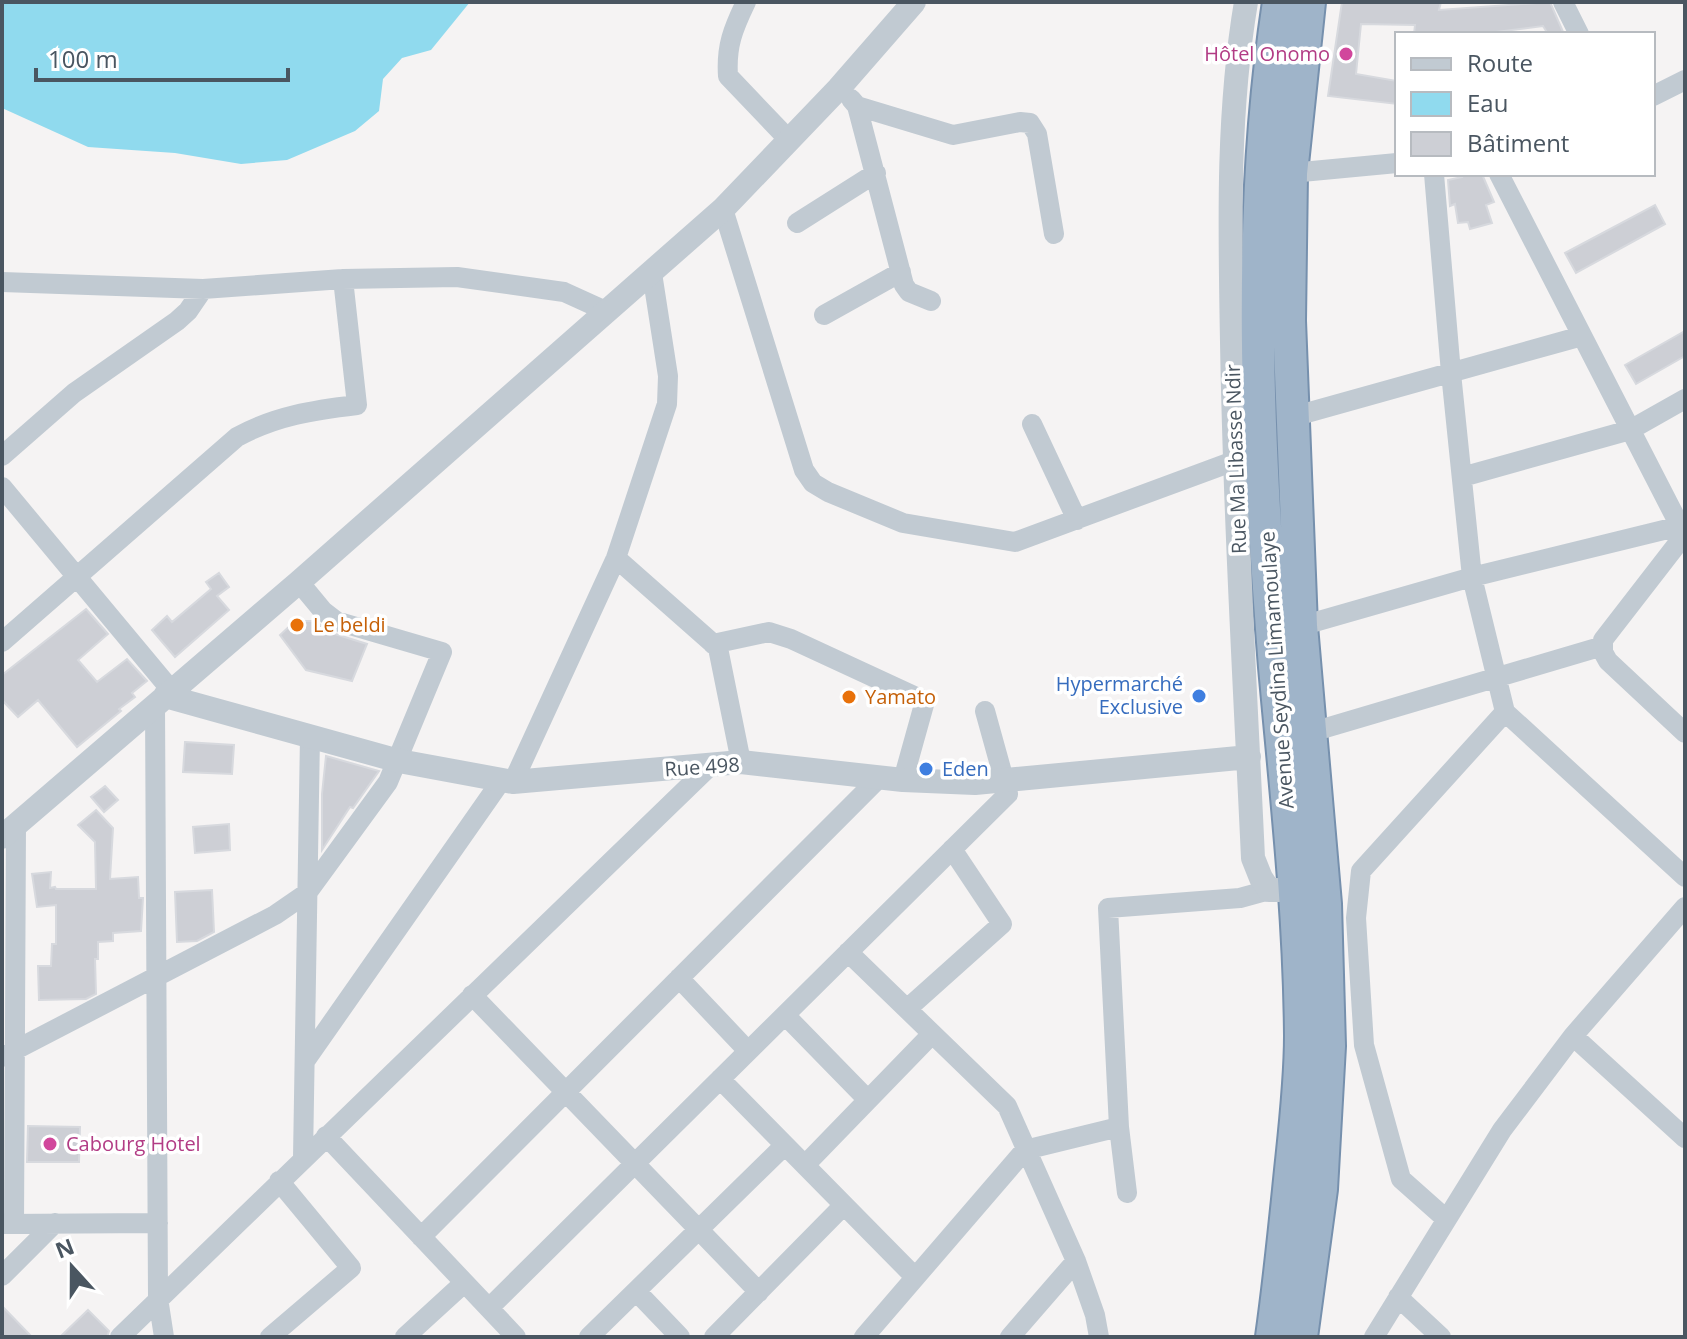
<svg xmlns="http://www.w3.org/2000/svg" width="1687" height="1339" font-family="'Open Sans',sans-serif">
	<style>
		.water { fill: #90daee }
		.building { fill: #cdcfd5; stroke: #d7d9de; stroke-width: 2 }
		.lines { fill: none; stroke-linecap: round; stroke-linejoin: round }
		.trunk-casing { stroke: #7690ad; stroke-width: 36 }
		.minor { stroke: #c1cad2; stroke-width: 20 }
		.tertiary { stroke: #c1cad2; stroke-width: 24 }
		.trunk { stroke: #9fb4c9; stroke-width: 32 }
		.hotel-dot { fill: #d1479c; stroke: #fff; stroke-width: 3 }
		.food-dot { fill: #e8710a; stroke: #fff; stroke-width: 3 }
		.shop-dot { fill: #3f7fe0; stroke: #fff; stroke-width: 3 }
		.labels { text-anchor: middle; stroke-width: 7; stroke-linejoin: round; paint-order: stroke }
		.hotel-label { font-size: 20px; fill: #b23c85; stroke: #fff; text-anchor: end }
		.street-label { font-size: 20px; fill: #4a5661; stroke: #fff }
		.food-label { font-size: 20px; fill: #c56008; stroke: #fff; text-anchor: start }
		.shop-label { font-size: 20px; fill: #366cbe; stroke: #fff; text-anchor: end }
	</style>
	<rect width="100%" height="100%" fill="#f5f3f3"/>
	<path class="water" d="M2,2h468l-39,48 -29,8 -19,21 -4,32 -24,20 -68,29 -46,4 -66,-11 -87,-6 -86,-39z"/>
	<path class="building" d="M1342,2h99l-2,8 111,-8 14,32h-16l-5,-8 -63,8h-66l1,-9 -54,-1 -5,50 41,7v23l-69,-8z
		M1461,174h21l12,28 -8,3 6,18 -22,6 -2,-7 -10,1 -3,-19 -5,2 -2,-26 14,-3z
		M1655,205l10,19 -89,49 -11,-20z
		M1685,331v25l-49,28 -11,-19z
		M219,573l10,14 -12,9 12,14 -54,47 -23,-27 15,-14 5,6 39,-33 -5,-7z
		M86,609l22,25 -30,26 19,22 30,-23 20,22 -15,12 3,4 -16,12 2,2 -44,36 -39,-47 -20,17 -16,-17v-25z
		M295,621h20l17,12 35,11 -15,37 -46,-11 -26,-35z
		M185,742l49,3 -2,29 -49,-2z
		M326,756l53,15 -26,37 -3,-1 -28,43v-56z
		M105,786l13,14 -14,12 -13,-15z
		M96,810l17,18 -3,51 28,-2 1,21h4l-2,33 -28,2v8l-15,1v17h-3l1,35 -10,5 -47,1 -1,-34h13l1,-22h4v-39l-19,2 -5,-33 19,-2 -1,16 5,-1 1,2h40l-1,-47 -17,-17z
		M229,824l1,26 -35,3 -2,-26z
		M212,890l2,42 -17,9 -20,1 -2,-50z
		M28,1126l52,1 -1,35h-52z
		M2,1306l30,31h-30z
		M88,1310l21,21 -2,6h-47z"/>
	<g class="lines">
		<defs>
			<path id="trunk" d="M1272,1337c7,-49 12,-98 17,-147 5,-51 12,-103 12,-154 -1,-124 -15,-247 -26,-369 -18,-221 -29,-446 4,-665
				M1301,1337l20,-148 8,-143 -4,-142 -24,-278 -12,-305 2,-148 18,-171"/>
		</defs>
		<use href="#trunk" class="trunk-casing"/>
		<path class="minor" d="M746,2c-13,27 -20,44 -18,74l62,65
			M1563,2l16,32
			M1653,96l32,-16
			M851,99l6,7 47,179 5,7 22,9
			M857,106l96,29 67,-13 10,1 7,11 17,100
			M1291,173l106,-10
			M1434,174l17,199 21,204 33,135 180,165
			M1499,174l185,360
			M723,209l81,261 9,13 15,9 75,31 112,19 219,-81
			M797,223l79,-50
			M2,282l201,7 140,-10 114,-2 107,15 44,20
			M824,315l77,-43
			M1292,417l290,-81
			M1032,424l45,96
			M2,456l72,-63 103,-72 11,-10 15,-22
			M1462,477l168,-47 55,-31
			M2,487l169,203
			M1685,534l-82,106v12l5,9 77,72
			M616,558l102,90 23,114
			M1301,626l171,-49 208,-51
			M2,642l235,-205c38,-21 77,-27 120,-32l-14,-126
			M713,644l56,-12 22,7 134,62 -22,79
			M155,705l3,593 6,39
			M1312,732l291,-86
			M513,782l103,-224 51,-154 1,-28 -16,-103
			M848,952l159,154 69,155 19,54 4,22
			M679,978l69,73
			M472,995l287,297
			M907,1009l95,-85 -50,-75
			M785,1015l83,85
			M1573,1036l112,102
			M2,1057l273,-142 32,-22 81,-111 54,-130 -106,-31 -13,-10 -24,-29
			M305,1061l196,-280
			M720,1079l194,197
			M1119,1127l8,66
			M326,1136l190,201
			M303,1158l7,-422
			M805,1165l127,-131
			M1446,1219l-45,-40 -37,-134 -8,-127 5,-47 144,-159
			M2,1224l156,-1
			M14,1224l2,-399
			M421,1237l459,-460
			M2,1276l53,-53
			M636,1291l44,46
			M1398,1297l43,40
			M489,1308l519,-514 -23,-83
			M120,1337l591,-572
			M270,1337l81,-69 -72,-87
			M405,1337l59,-54
			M589,1337l196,-192
			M714,1337l130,-132
			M864,1337l161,-187 94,-23 -11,-219 132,-10 29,-8
			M1010,1337l66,-76
			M1374,1337l128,-207 71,-94 112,-129"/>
		<path class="tertiary" d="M1246,2c-19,113 -16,226 -14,340 3,172 13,344 21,516l8,20 8,12h24
			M165,696l234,65 114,21 228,-20 162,18 72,3 274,-26
			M2,837l297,-255 424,-373 116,-121 75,-86"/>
		<use href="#trunk" class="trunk"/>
	</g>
	<g class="hotel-dot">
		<circle cx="1346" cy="54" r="8"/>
		<circle cx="50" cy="1144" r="8"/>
	</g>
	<g class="food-dot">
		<circle cx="297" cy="625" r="8"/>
		<circle cx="849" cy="697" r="8"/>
	</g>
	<g class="shop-dot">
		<circle cx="1199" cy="696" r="8"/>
		<circle cx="926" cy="769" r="8"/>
	</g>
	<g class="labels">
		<g class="hotel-label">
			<text x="1330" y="61">Hôtel Onomo</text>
			<text x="66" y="1151" text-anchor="start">Cabourg Hotel</text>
		</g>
		<g class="street-label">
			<text transform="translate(1236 459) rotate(-92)" y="7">Rue Ma Libasse Ndir</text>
			<text transform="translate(1277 670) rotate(-94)" y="7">Avenue Seydina Limamoulaye</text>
			<text transform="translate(702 767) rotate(-4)" y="7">Rue 498</text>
		</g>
		<g class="food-label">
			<text x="313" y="632">Le beldi</text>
			<text x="865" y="704">Yamato</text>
		</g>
		<g class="shop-label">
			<text x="1183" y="691">Hypermarché<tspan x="1183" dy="23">Exclusive</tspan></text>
			<text x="942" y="776" text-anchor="start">Eden</text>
		</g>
	</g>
	<rect width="1687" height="1339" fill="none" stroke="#4a5661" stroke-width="8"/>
	<rect x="1395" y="32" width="260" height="144" fill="#ffffff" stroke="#b7bbc0" stroke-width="2"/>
	<rect x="1411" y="58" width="40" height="12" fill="#c1cad2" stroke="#b7bbc0" stroke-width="2"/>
	<text x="1467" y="72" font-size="24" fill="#4a5661">Route</text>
	<rect x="1411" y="92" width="40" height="24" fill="#90daee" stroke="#b7bbc0" stroke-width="2"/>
	<text x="1467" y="112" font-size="24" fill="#4a5661">Eau</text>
	<rect x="1411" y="132" width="40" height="24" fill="#cdcfd5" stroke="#b7bbc0" stroke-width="2"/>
	<text x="1467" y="152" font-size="24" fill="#4a5661">Bâtiment</text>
	<g transform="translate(72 1267) rotate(339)" stroke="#ffffff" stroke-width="6" paint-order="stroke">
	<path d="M0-6L14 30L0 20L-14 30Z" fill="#4a5661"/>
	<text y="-12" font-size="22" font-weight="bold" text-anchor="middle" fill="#4a5661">N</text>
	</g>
	<path d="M36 68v12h252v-12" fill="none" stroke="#4a5661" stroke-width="4"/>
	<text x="48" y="68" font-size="24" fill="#4a5661" stroke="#ffffff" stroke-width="6" paint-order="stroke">100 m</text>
</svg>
